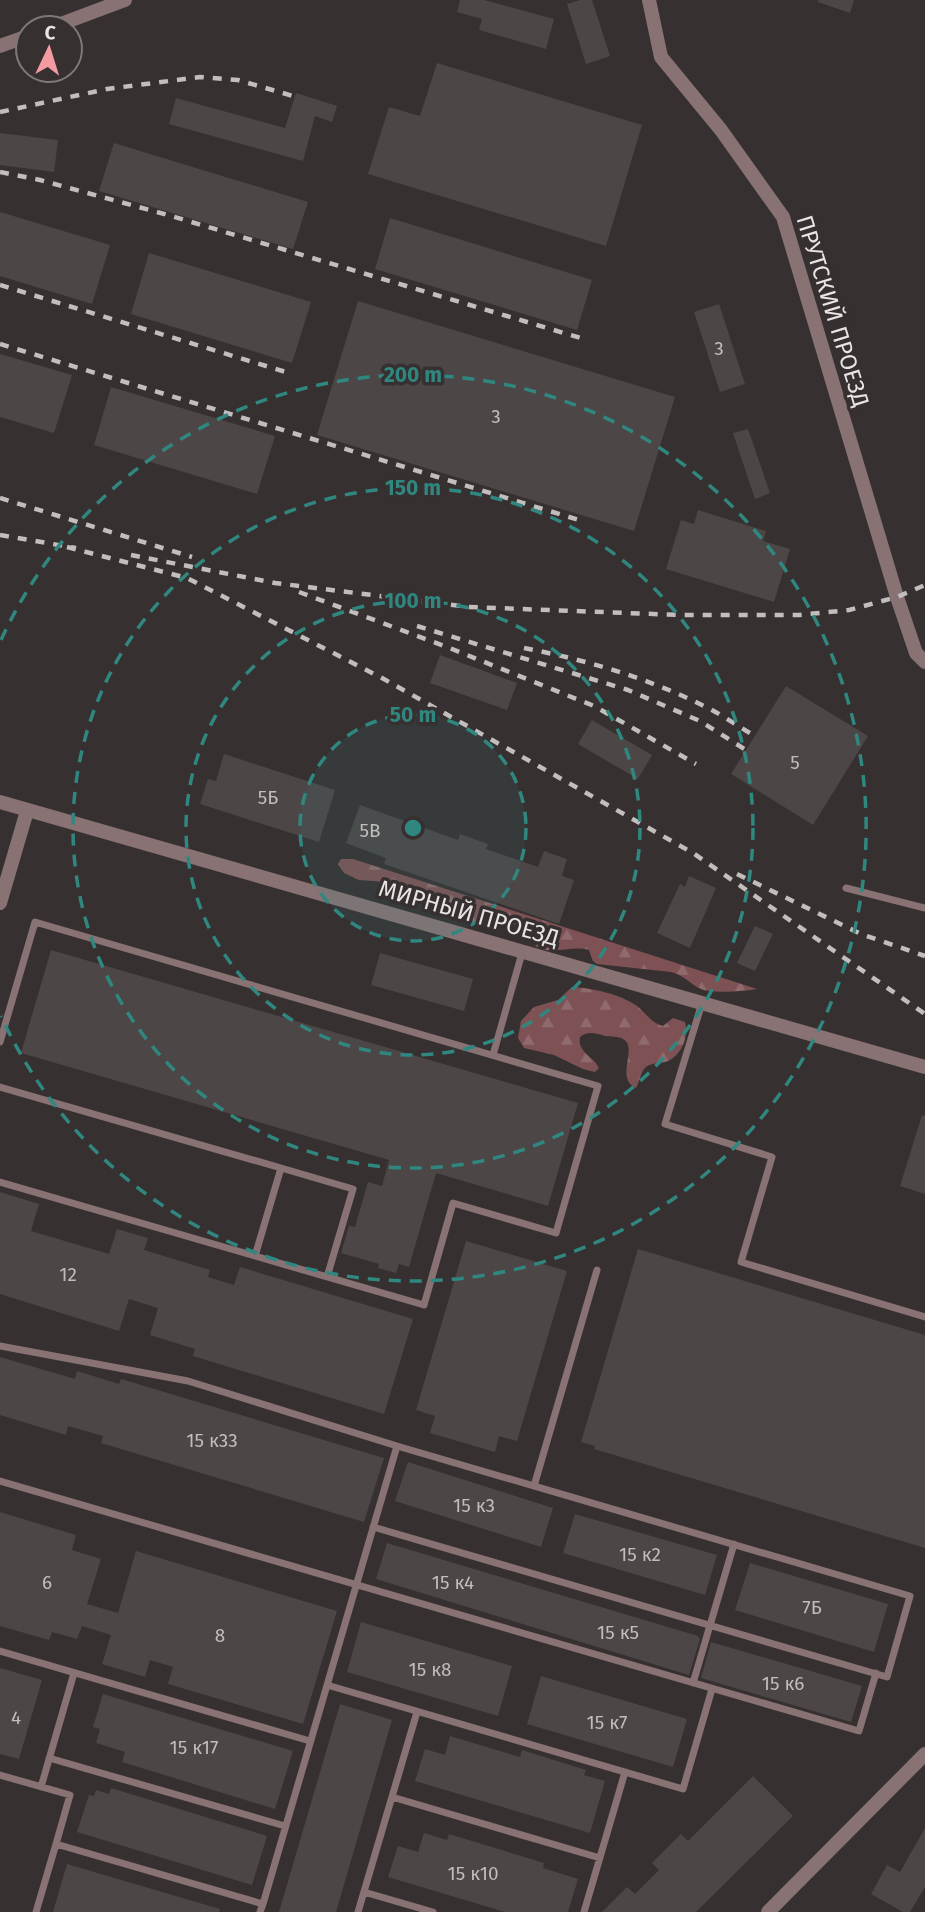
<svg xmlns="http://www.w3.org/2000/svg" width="925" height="1912" font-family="'Fira Sans',sans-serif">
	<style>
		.forest { fill: url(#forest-firs) }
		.building { fill: #4d4646 }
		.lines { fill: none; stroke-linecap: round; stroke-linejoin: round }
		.lane { stroke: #887273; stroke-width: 7 }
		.street { stroke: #887273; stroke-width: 14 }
		.rail { stroke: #c2bebe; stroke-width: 4.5; stroke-dasharray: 9 9; stroke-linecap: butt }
		.ring { fill: none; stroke: #308780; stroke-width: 3.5; stroke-dasharray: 12 9 }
		.labels { text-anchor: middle; stroke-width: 7; stroke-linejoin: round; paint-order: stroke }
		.number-label { font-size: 19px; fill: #c2bdbd }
		.street-label { font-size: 23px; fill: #e9e5e5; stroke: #373030 }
		.centre { fill: #308780; stroke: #373030; stroke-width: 3.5 }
		.ring-label { font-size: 21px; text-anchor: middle; font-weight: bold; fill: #308780; stroke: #373030; stroke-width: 7; stroke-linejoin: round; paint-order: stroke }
	</style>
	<defs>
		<pattern id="forest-firs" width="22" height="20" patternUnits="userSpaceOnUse" patternTransform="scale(1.75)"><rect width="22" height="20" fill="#7e5255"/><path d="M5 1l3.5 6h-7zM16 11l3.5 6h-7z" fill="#906b6d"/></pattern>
	</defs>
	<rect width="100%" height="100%" fill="#373030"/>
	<path class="forest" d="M341,859h12l404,130c-12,2 -45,5 -56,0 -11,-5 -17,-14 -30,-17l-74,-8 -4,-3 -4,-11c-18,-5 -37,6 -54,-4l7,-9c-4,-20 -55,-9 -71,-13 -15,-5 -21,-18 -33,-27l-22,1 -11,-3 -18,-13 -28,-2 -15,-7 -6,-9z
		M572,987c20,1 48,7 65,19 9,7 14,17 26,20l10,-8 12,4c4,14 -3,33 -17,39 -7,3 -16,1 -22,6 -6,5 -6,14 -10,21 -22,-10 3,-41 -13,-49 -5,-3 -12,-2 -17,-3 -10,-2 -17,-6 -26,1 -3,15 13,19 19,31l-4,4 -12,-3 -29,-14 -30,-7 -6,-10 3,-17 13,-14 24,-7z"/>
	<path class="building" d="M460,0h24l70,19 -8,30 -67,-19 3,-11 -25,-7z
		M580,0h12l18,56 -24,8 -19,-60z
		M818,0h36l-4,13 -32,-11z
		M437,63l205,62 -36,121 -238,-72 21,-67 31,9z
		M296,93l41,13 -5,16 -17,-6 -12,45 -134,-37 7,-26 109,30z
		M0,133l58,7 -4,32 -54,-7z
		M114,143l194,59 -15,47 -194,-58z
		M0,212l110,33 -18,59 -92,-28z
		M390,218l202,62 -15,50 -202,-61z
		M149,253l162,49 -19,61 -161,-49z
		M358,301l317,96 -41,134 -317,-96z
		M719,304l26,80 -25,8 -26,-80z
		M0,354l72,21 -18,58 -54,-16z
		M111,387l164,49 -18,58 -163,-49z
		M748,429l22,64 -15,6 -22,-66z
		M698,510l68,21 -3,10 27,8 -16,53 -108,-33 15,-49 13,4z
		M440,655l77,28 -10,27 -77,-27z
		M786,686l82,50 -55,89 -82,-51z
		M592,720l60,35 -14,24 -60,-35z
		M224,754l111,36 -16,52 -119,-38 8,-25 8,2z
		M360,805l98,35 2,-6 28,10 -2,5 52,18 6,-16 23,8 -5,17 12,4 -15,44 -175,-60 2,-6 -40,-15z
		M689,876l27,12 -26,60 -33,-15 23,-49 5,3z
		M755,926l18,8 -18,37 -18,-8z
		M51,950l527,153 -30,103 -112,-33 -27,94 -10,-3 -3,9 -18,-5 1,-4 -38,-11 8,-27 6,1 13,-45 14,4 7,-26 -368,-107z
		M380,953l93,26 -9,32 -93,-26z
		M922,1115l3,1v78l-25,-8z
		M0,1192l39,12 -8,27 78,23 8,-25 31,9 -4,12 66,20 -2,7 26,8 6,-18 173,52 -29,95 -191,-58 2,-7 -45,-14 8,-27 -29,-9 -10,32 -119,-37z
		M466,1241l101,30 -50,170 -18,-5 -4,16 -65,-19 5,-17 -19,-6z
		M638,1249l287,86v213l-331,-99 1,-3 -14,-4z
		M0,1357l75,22 2,-8 42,13 2,-5 263,79 -20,64 -263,-79 2,-7 -35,-10 -2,9 -66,-20z
		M408,1462l145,46 -12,39 -146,-46z
		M0,1512l76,23 -4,15 29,9 -14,45 31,9 18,-62 201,60 -34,113 -135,-40 5,-17 -23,-7 -5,17 -43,-13 9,-29 -29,-9 -5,13 -25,-7 -3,8 -49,-14z
		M575,1514l142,41 -12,40 -142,-42z
		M387,1543l311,93 2,3 -11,36 -313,-96z
		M750,1563l138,41 -14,48 -139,-42z
		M361,1622l151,44 -14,50 -151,-44z
		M711,1642l151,44 -11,36 -150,-44z
		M0,1668l42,12 -23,79 -19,-5z
		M541,1676l146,43 -14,48 -146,-43z
		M103,1694l190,57 -18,58 -153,-47 3,-10 -29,-9 4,-14 -7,-2z
		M340,1704l52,16 -56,192h-57z
		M450,1736l70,21 2,-7 64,20 -2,5 21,6 -15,52 -175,-52 10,-32 20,6z
		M753,1776l40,40 -97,96h-94l25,-25 8,7 24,-24 -7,-7 29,-29 7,7z
		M111,1788l156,48 -15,49 -175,-53 12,-37 5,1 2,-6 13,4z
		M925,1828v59l-15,25h-7l-32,-18 16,-29 13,7z
		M424,1833l23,7 2,-6 95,29 -1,5 35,11 -10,33h-63l-117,-35 10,-31 20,6z
		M67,1864l153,45 -1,3h-166z"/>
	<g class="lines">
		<path class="lane" d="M846,888l79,20
			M702,1003l-37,121 107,33 -31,105 184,55
			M0,1042l35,-120 563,164 -42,147 -103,-30 -29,102 -169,-49 26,-88 -281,-81
			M493,1055l29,-102
			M281,1168l72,21 -26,88
			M0,1182l255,74
			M0,1346l188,35 209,65
			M0,1481l859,250 17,-58
			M534,1486l63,-216
			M0,1651l310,90
			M693,1683l41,-139
			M327,1685l356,104 29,-100
			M49,1758l236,68
			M0,1775l70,20 -14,49
			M41,1787l33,-114
			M392,1797l208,61
			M364,1892l69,20
			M263,1904l134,-458 513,150 -23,81 -514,-150
			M36,1912l20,-68 207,60 -3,8
			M358,1912l59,-200
			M584,1912l41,-140"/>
		<path class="street" d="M649,0l12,57 60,73 62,87 114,380 19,56 9,9
			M50,28l75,-28
			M0,46l28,-10
			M0,802l925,265
			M0,903l27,-92
			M768,1912l157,-158"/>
		<path class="rail" d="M0,112l107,-23 93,-12 38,3 55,16
			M0,172l40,8 128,35 416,124
			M0,285l289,88
			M0,344l579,176
			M0,498l192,59
			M0,535l76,13
			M67,547l120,31 195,100 311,175 232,161
			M131,555l144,28 194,24 211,8h119l50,-5 48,-13 28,-12
			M299,592l148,55 147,59 102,58
			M417,626l211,64 72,31 46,29
			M524,648c63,12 127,31 184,60 16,8 31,19 47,28
			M737,874l124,60 64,22"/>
	</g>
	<circle cx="413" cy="828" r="113" fill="#308780" fill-opacity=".12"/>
	<g class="ring">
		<circle cx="413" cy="828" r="113"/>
		<circle cx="413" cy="828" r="227"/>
		<circle cx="413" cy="828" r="340"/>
		<path d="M1 640A453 453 0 1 1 1 1016"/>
	</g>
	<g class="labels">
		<g class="number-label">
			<text x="719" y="355">3</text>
			<text x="496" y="423">3</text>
			<text x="795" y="769">5</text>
			<text x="268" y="804">5Б</text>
			<text x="370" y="837">5В</text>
			<text x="68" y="1281">12</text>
			<text x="212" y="1447">15 к33</text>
			<text x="474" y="1512">15 к3</text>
			<text x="640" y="1561">15 к2</text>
			<text x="47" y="1589">6</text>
			<text x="453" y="1589">15 к4</text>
			<text x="812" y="1614">7Б</text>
			<text x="618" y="1639">15 к5</text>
			<text x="220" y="1642">8</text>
			<text x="430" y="1676">15 к8</text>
			<text x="783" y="1690">15 к6</text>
			<text x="16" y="1724">4</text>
			<text x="607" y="1729">15 к7</text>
			<text x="194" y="1754">15 к17</text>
			<text x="473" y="1880">15 к10</text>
		</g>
		<g class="street-label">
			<text transform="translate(833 311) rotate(73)" y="8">ПРУТСКИЙ ПРОЕЗД</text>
			<text transform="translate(469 913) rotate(16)" y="8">МИРНЫЙ ПРОЕЗД</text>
		</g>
	</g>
	<circle cx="413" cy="828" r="10" class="centre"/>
	<g class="ring-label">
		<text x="413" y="382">200 m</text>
		<text x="413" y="495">150 m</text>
		<text x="413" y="608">100 m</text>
		<text x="413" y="722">50 m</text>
	</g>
	<g transform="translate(49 49) rotate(4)"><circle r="33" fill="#373030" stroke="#7e7878" stroke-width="2"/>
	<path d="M0-5L12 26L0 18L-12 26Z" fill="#f49aa1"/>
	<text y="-10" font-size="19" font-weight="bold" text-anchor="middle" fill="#e9e5e5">С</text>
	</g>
</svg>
